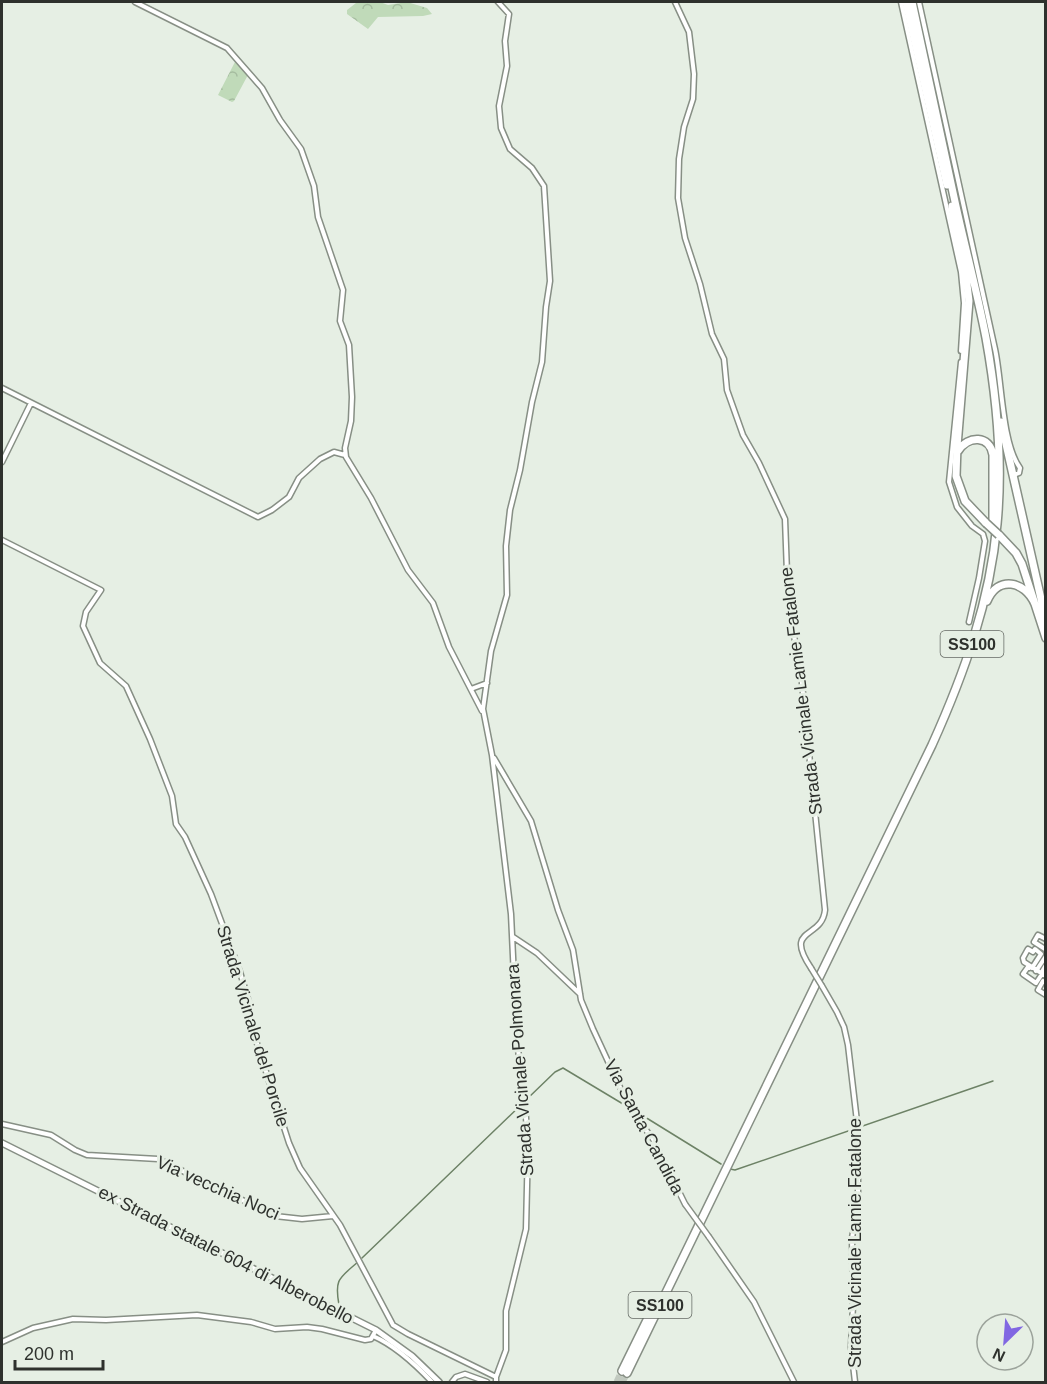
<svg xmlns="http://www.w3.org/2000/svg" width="1047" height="1384" font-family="Helvetica,sans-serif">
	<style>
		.forest { fill: url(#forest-crowns) }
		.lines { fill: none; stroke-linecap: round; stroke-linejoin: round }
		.stream { stroke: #6d8266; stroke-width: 1.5 }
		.highway-tunnel { stroke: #c1c9bf; stroke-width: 7; stroke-dasharray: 7 3.5; stroke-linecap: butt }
		.minor-casing { stroke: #878f85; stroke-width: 7 }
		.major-casing { stroke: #878f85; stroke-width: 8 }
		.highway-casing { stroke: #878f85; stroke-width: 10 }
		.minor { stroke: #fff; stroke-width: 4 }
		.major { stroke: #fff; stroke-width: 5 }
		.highway { stroke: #fff; stroke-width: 7 }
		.minor-bridge-casing { stroke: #878f85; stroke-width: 7; stroke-linecap: butt }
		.highway-bridge-casing { stroke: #878f85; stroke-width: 10; stroke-linecap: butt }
		.minor-bridge { stroke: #fff; stroke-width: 4 }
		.highway-bridge { stroke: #fff; stroke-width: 7 }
		.labels { text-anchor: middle; stroke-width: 6; stroke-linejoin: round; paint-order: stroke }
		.shield { fill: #e6efe4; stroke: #656a64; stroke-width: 1.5 }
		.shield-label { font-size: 16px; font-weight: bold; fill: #2e312d }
		.street-label { font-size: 18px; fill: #2e312d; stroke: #e6efe4 }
	</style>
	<defs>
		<pattern id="forest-crowns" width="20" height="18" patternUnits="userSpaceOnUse" patternTransform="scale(1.5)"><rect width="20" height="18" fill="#c0dab9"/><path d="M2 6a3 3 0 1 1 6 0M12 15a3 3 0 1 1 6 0" fill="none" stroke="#a5bc9f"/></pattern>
	</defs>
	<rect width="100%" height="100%" fill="#e6efe4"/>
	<path class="forest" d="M354,2h26l8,3 19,-3 20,6 5,6 -9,2 -45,1 -10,12 -21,-15v-4l9,-7z
		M236,60l13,13 -15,28 -2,1 -14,-7z"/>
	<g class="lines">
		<path class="stream" d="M527,1099l28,-27 8,-4 65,39
			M632,1109l89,55
			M730,1169l5,1 258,-89
			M362,1258l160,-154
			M339,1305c-5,-27 1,-27 20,-44"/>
		<path class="highway-tunnel" d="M617,1382l5,-11
			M622,1382l5,-9"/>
		<defs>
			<path id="minor" d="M135,2l92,46 35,40 18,32 21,29 13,37 4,31 25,73 -3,31 9,24 3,52 -1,24 -6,27 1,9 25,41 37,72 25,33 16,44 33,64
				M675,2l14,30 5,42 -1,25 -9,28 -5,32 -1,39 7,40 15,46 12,50 12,25 3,31 16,45 16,28 26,56 2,54 5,54 8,37 25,246c-3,30 -42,16 -14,58
				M901,2l60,270 3,31 -3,48
				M919,2c26,115 50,231 76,347 7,32 7,95 25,119l-1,5 -5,2
				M961,362l-12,120 8,25 15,19 11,8 2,7 -6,37 -10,44
				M2,388l256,129 14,-7 17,-13 10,-19 21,-19 14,-7 11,3
				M2,462l29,-59
				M2,540l99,50 -15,22 -3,14 17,37 26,23 24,53 22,57 4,28 9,13 26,57 29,78 10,34 2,22 37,115 11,25 40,57 53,100 15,9 88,43
				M471,689l16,-6
				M494,758l37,63 27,89 15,40 8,50 12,29 38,82 22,28 32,65
				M513,937l24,16 43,41
				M1045,949l-11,-7 4,-7 8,4
				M1046,965l-3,5 3,2
				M1029,968l-1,-1 -5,7 13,9 6,-9
				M1032,968l9,-14 -6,-5 -2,3 -5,-3 -5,9 1,4 22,14
				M1036,971l10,-15
				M1046,983l-3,-2 -5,9 8,5
				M822,986l15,26 7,15 4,18 10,85v73l-6,35 1,67 -2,42 4,35
				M2,1124l49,11 24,15 12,5 71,4 117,57 27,3 31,-3
				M709,1237l45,65 40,80
				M373,1336c23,10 42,28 59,46
				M2,1342l31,-14 40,-9 33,1 91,-5 54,7 24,7 32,-2 15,2 43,11 6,-1 5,-9
				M452,1382l4,-5 9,-3 22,8
				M496,1382v-5l10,-27v-39l20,-82 2,-85 -3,-39 -8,-64 -6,-127 -19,-159 -9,-46 8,-58 16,-56 -1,-49 4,-36 10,-40 12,-68 10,-40 4,-55 4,-26 -6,-95 -12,-18 -22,-19 -9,-21 -2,-22 8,-40 -2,-25 4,-27 -11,-12"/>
			<path id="major" d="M2,1143l374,187 36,26 27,26"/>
			<path id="highway" d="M906,2l41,183
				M952,206l2,18 11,44 4,33 -12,145 -1,30 9,25 21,22
				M1001,422l45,199
				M958,451c10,-16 32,-16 35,4v72
				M999,535l17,18 6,11 24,74
				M987,601c11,-26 38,-20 48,3
				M622,1371l27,-55
				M627,1373l305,-628c32,-71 58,-143 65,-221 6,-62 0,-125 -11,-186 -9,-47 -22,-94 -32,-141 -14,-65 -28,-130 -42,-195"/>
		</defs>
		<use href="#minor" class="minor-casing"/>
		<use href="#major" class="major-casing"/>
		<use href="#highway" class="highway-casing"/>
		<use href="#minor" class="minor"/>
		<use href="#major" class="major"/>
		<use href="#highway" class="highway"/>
		<defs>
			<path id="minor-bridge" d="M811,968l11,18
				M685,1204l24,33"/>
			<path id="highway-bridge" d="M986,523l13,12"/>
		</defs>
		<use href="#minor-bridge" class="minor-bridge-casing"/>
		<use href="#highway-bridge" class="highway-bridge-casing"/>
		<use href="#minor-bridge" class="minor-bridge"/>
		<use href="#highway-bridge" class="highway-bridge"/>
	</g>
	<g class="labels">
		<g class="shield">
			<rect x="940.5" y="631" width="63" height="26" rx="4.5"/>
			<rect x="628.5" y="1292" width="63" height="26" rx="4.5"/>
		</g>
		<g class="shield-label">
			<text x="972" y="650">SS100</text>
			<text x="660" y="1311">SS100</text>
		</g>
		<g class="street-label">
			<text transform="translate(801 691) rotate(-97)" y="6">Strada Vicinale Lamie Fatalone</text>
			<text transform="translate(253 1026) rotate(73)" y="6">Strada Vicinale del Porcile</text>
			<text transform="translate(520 1070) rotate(-94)" y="6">Strada Vicinale Polmonara</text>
			<text transform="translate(644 1127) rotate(62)" y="6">Via Santa Candida</text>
			<text transform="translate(218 1188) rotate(24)" y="6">Via vecchia Noci</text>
			<text transform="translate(855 1243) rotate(-90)" y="6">Strada Vicinale Lamie Fatalone</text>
			<text transform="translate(226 1255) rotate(27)" y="6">ex Strada statale 604 di Alberobello</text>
		</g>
	</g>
	<rect width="1047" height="1384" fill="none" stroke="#2e312d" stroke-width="6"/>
	<g transform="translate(1005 1342) rotate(205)"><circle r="28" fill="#e6efe4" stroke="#9ca39b" stroke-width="1.5"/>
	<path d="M0-4.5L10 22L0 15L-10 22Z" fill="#8167e2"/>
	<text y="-9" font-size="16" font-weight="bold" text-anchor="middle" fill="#2e312d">N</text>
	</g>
	<path d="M15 1360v9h88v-9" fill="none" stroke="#2e312d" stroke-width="3"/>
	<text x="24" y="1360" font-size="18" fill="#2e312d" stroke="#e6efe4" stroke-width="4.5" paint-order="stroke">200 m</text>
</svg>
